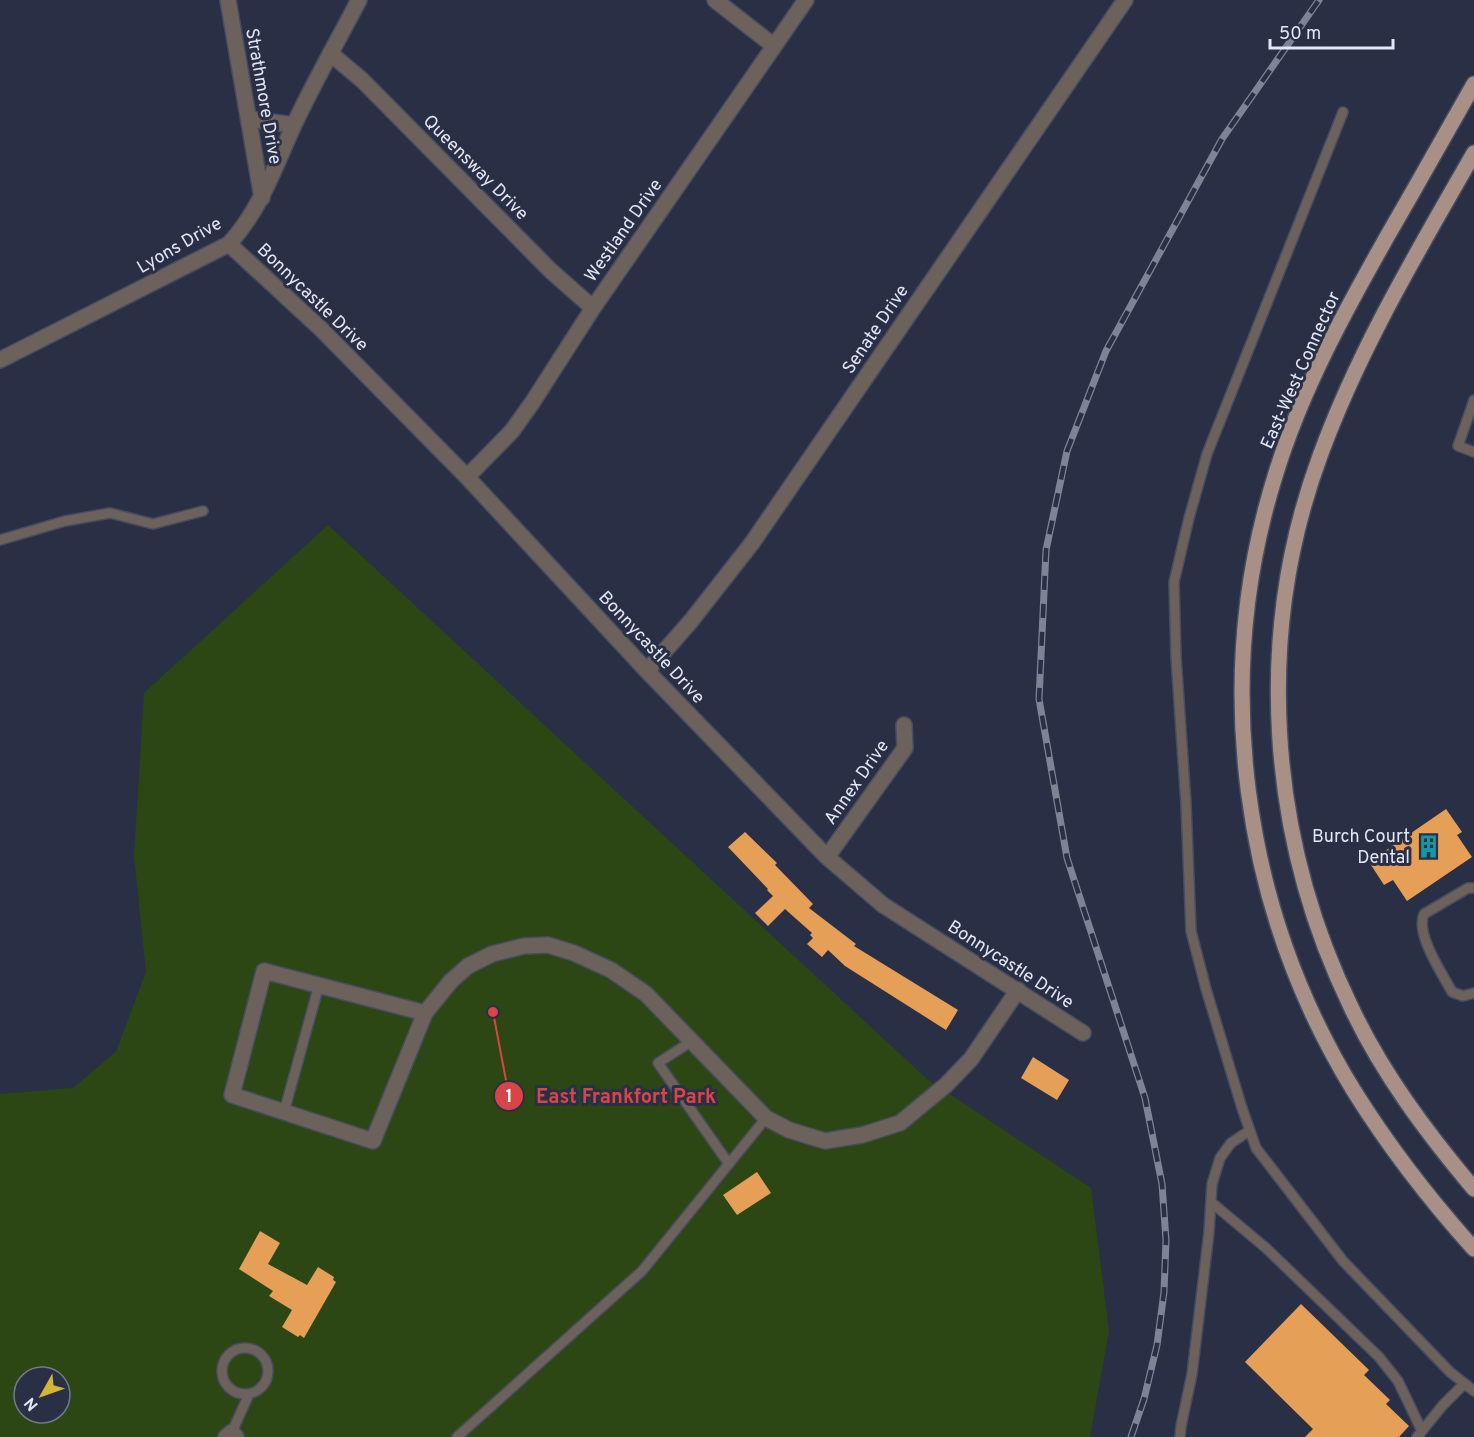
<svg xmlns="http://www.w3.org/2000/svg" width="1474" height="1437" font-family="Overpass,sans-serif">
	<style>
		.green { fill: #2c4713; fill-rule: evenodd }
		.building { fill: #e69f57 }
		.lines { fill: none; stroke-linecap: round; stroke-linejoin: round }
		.lane-casing { stroke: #474d61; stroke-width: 12 }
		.street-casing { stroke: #474d61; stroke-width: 18 }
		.primary-casing { stroke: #474d61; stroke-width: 18 }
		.lane { stroke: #6d615c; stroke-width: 9 }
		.street { stroke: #6d615c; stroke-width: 15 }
		.primary { stroke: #a89086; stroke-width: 15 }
		.rail-casing { stroke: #7e8496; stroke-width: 7 }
		.rail { stroke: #293045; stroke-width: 4.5; stroke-dasharray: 14; stroke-linecap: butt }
		.labels { text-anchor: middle; stroke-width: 6; stroke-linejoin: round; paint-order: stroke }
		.street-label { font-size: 18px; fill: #e2e7f5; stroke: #293045 }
		.poi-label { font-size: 18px; fill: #e2e7f5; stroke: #293045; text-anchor: end }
		.leader { fill: none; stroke: #d84547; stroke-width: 2 }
		.callout-dot { fill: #d84547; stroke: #293045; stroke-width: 2 }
		.mark-label { font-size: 18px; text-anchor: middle; font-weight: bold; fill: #fff }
		.callout-label { font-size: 20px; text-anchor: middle; font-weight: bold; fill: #d84547; stroke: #293045; stroke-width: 6; stroke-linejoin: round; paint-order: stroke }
	</style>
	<rect width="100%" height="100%" fill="#293045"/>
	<path class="green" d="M328,525l599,554 164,109 18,143 -19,106h-1090v-343l73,-6 43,-36 30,-80 -12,-116 10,-163zM24,1377h36v36h-36z"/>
	<path class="building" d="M1446,809l16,23 -5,3 15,22 -65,44 -14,-21 -9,5 -15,-23z
		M745,832l32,31 -2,2 38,39 -4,4 47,36 -2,2 104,64 -12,20 -101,-64 -17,-16 -6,7 -15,-13 6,-6 -3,-3 2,-2 -27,-24 -17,17 -13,-13 18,-17 -6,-6 1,-1 -40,-42z
		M1033,1057l36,23 -12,20 -36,-22z
		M757,1172l14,21 -34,22 -14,-20z
		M260,1231l20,12 -12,21 39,21 11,-18 16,10 -1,3 3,2 -32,56 -4,-3 -2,2 -16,-10 10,-17 -23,-14 4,-5 -34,-22z
		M1301,1304l68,66 -5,5 26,25 -4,4 23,22 -10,11h-94l8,-8 -68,-67z"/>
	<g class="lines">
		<defs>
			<path id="lane" d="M1343,112l-136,342 -18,64 -15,64 2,75 10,147 5,127 15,58 36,119 14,40 87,113 107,111 24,19
				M1474,400l-16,46 16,6
				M0,540l65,-19 45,-8 43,11 50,-13
				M1474,888h-6l-44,26c-9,20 18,59 28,78l11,4 11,-3
				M692,1041l-34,22 71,101
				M284,1112l35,-127
				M1211,1202l55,46 113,109 19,24 23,48
				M222 1371a23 23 0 1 1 46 0a23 23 0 1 1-46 0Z
				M232,1432l17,-38
				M457,1437l185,-166 124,-153
				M1180,1437l1,-11 11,-52 17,-142 3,-48 8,-26 11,-15 18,-12
				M1417,1437l26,-32 21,-21"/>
			<path id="street" d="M228,0l34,198
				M715,0l59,46
				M331,54l31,26 189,191 42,37
				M249,119l45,6
				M229,244l92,85 146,148 180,194 180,186 56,48 200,128
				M0,360l229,-116c31,-34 45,-75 64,-117 20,-43 44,-85 66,-127
				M467,477l45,-46 20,-28 61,-95 213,-308
				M647,671l44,-50 61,-78 373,-543
				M827,857l78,-109 -1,-23
				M425,1013l-161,-42 -32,124 141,46 52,-128 26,-32 17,-15 24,-12 32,-8 24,-1 26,8 37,17 35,24 120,124 23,12 36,11 37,-6 38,-12 46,-38 25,-26 47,-69
				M226,1437l6,-5 4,5"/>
			<path id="primary" d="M1474,84c-29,51 -57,101 -86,151 -43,76 -86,154 -112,238 -65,206 -35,434 78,618 35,56 76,109 120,158
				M1474,153c-56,98 -115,196 -154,303 -66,179 -52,380 31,551 31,66 76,126 123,182"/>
		</defs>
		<use href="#lane" class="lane-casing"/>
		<use href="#street" class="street-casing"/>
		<use href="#primary" class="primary-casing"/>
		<use href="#lane" class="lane"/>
		<use href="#street" class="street"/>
		<use href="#primary" class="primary"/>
		<defs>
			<path id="rail" d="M1131,1437l13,-38 13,-54 7,-53 2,-52 -4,-56 -17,-86 -78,-240 -28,-159 7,-149 21,-99 39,-100 116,-212 97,-139"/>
		</defs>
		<use href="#rail" class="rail-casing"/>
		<use href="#rail" class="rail"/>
	</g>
	<defs>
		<symbol id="building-bare" viewBox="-9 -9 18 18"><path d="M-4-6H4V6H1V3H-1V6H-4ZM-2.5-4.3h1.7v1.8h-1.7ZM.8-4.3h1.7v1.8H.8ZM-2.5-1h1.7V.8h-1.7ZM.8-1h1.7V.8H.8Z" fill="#0f9aa8" stroke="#293045" stroke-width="2.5" paint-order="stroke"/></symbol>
	</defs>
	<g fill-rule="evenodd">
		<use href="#building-bare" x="1412" y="830" width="33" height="33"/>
	</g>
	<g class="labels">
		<g class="street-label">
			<text transform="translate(264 96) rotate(80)" y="6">Strathmore Drive</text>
			<text transform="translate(476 167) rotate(45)" y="6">Queensway Drive</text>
			<text transform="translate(623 230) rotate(-55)" y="6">Westland Drive</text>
			<text transform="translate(179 245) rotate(-30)" y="6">Lyons Drive</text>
			<text transform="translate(313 297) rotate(44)" y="6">Bonnycastle Drive</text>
			<text transform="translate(875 329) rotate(-56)" y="6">Senate Drive</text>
			<text transform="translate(1300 370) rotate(-66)" y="6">East-West Connector</text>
			<text transform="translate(652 647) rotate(47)" y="6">Bonnycastle Drive</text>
			<text transform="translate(856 782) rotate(-55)" y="6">Annex Drive</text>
			<text transform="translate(1011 964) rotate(33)" y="6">Bonnycastle Drive</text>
		</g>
		<g class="poi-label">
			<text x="1410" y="842">Burch Court<tspan x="1410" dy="21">Dental</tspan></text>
		</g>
	</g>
	<path class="leader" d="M493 1012L509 1096"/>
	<g class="callout-dot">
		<circle cx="493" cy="1012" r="6"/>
		<circle cx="509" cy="1096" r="15"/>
	</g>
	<g class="mark-label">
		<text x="509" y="1102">1</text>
	</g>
	<g class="callout-label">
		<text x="626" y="1103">East Frankfort Park</text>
	</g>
	<g transform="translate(42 1395) rotate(230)"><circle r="28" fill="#293045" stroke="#73798b" stroke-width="1.5"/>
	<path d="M0-4.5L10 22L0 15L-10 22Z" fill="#d5b535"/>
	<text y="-9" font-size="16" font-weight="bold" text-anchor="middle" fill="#e2e7f5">N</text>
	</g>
	<path d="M1270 39v9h123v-9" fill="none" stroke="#e2e7f5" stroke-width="3"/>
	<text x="1279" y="39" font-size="18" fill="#e2e7f5" stroke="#293045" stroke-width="4.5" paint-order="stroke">50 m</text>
</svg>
